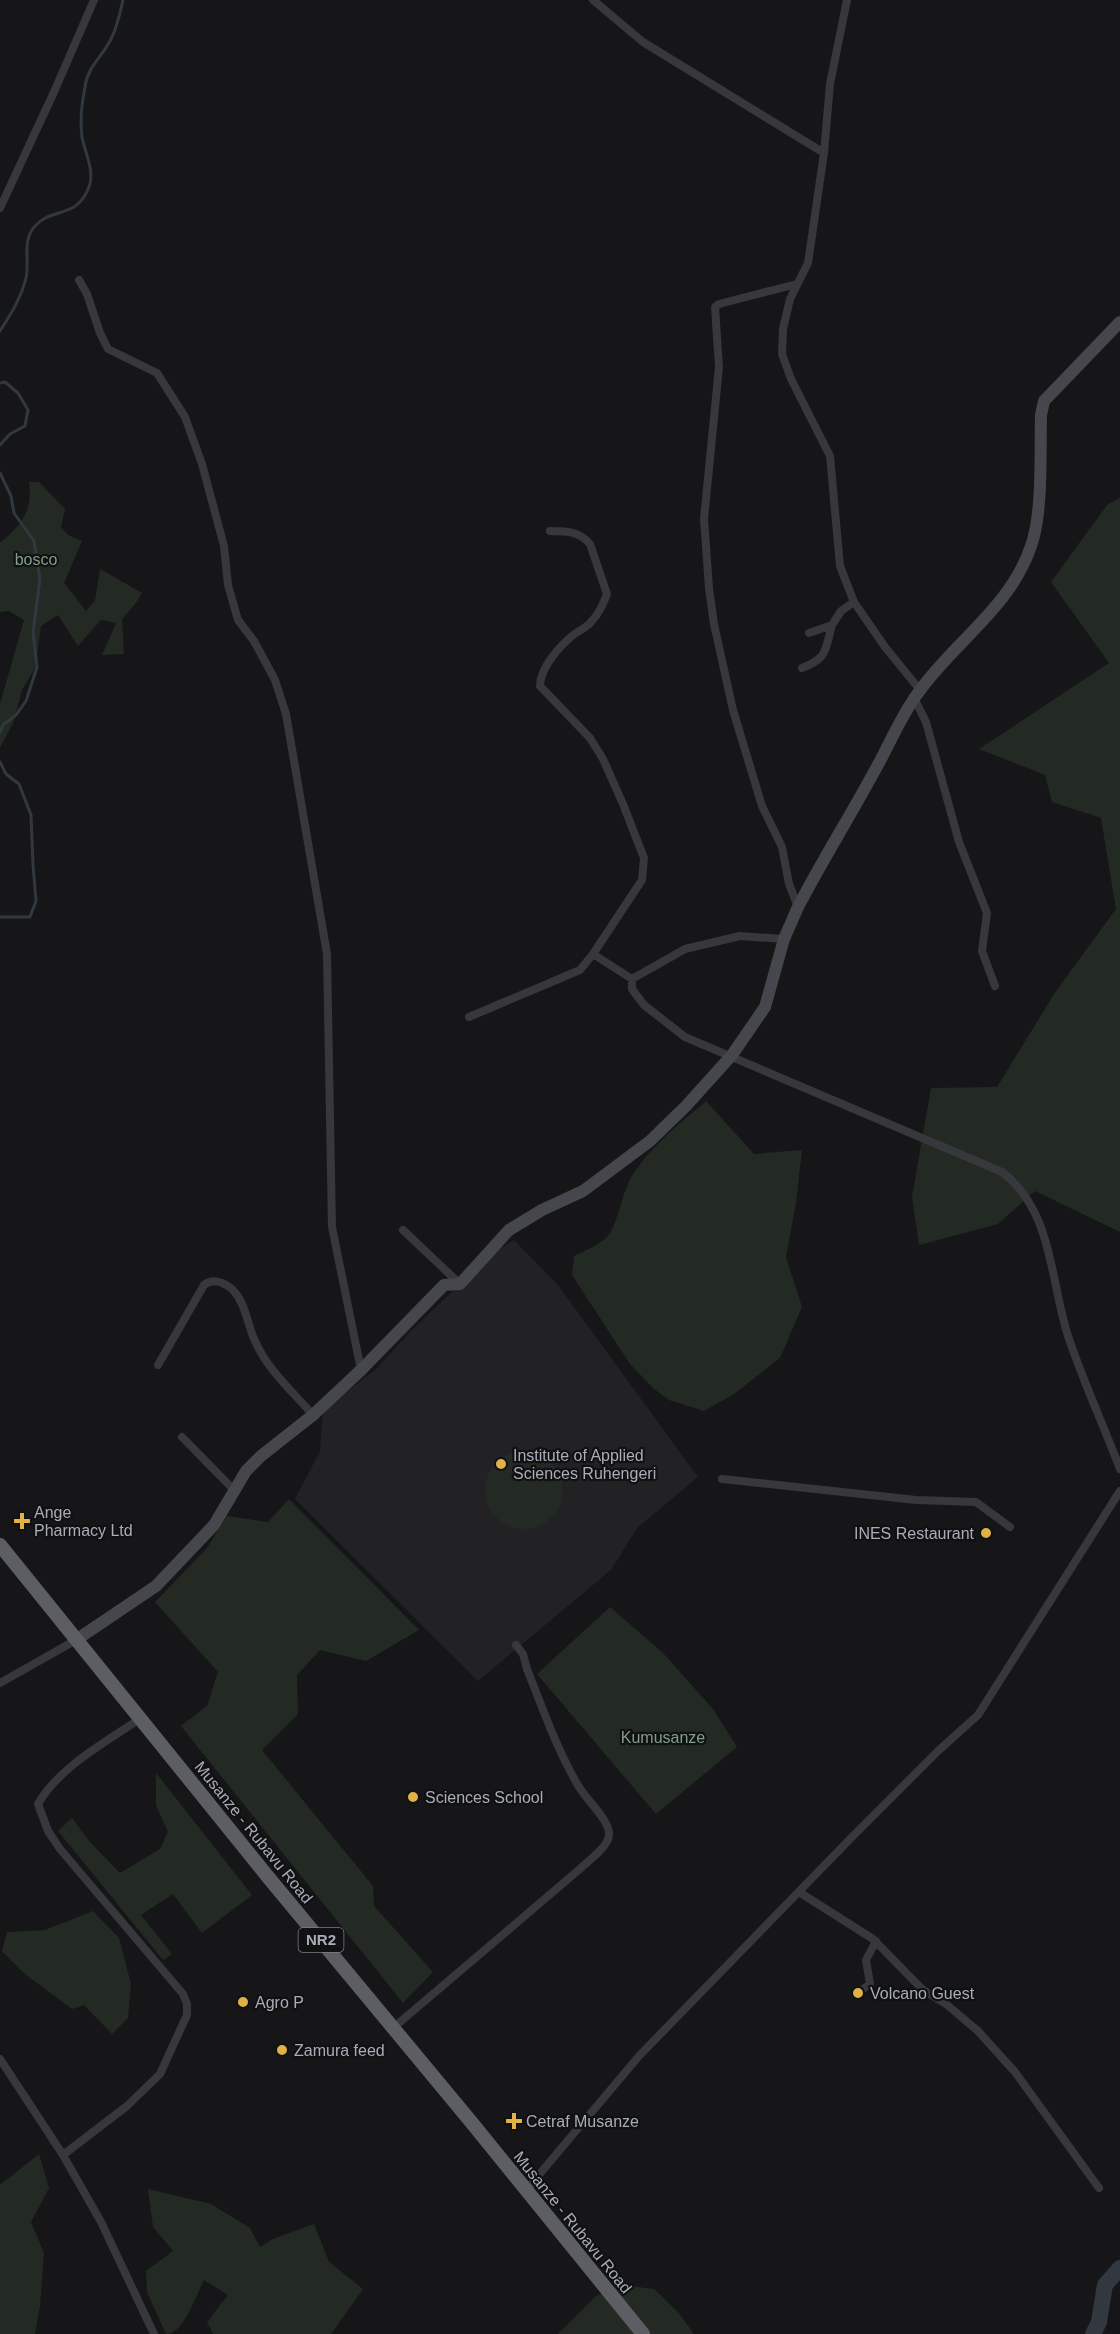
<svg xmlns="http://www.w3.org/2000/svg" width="1120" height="2334" font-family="Arial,sans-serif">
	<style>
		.built { fill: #222225 }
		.green { fill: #232a24 }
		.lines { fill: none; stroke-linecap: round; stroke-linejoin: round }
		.stream { stroke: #31383f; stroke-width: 3 }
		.river { stroke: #31383f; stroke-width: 16 }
		.minor { stroke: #37383c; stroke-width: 8 }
		.secondary { stroke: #46474c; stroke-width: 12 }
		.trunk { stroke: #5c5e64; stroke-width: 14 }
		.poi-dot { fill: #dfb147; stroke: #111113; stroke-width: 2 }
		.labels { text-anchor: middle; stroke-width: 4.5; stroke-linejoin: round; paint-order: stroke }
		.shield { fill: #111113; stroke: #7b7e85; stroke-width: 1.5 }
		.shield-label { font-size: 15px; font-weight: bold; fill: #a9adb6 }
		.park-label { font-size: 16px; fill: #829f85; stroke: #111113 }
		.poi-label { font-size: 16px; fill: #a9adb6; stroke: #111113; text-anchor: start }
		.street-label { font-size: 16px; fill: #a9adb6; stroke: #111113 }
	</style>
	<rect width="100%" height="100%" fill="#161618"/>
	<path class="built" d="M514,1240l44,45 140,192 -61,51 -26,42 -133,111 -183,-182 25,-48 3,-41 52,-40 34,-37 82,-79z"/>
	<path class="green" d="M29,482h10l26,27 -4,18 7,8 14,6 -18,42 22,28 9,-10 5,-32 42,24 -6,10 -14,16 2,35 -22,1 14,-32 -15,-3 -23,26 -20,-31 -17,11 -6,42 -13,22 -9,33 -13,25v-44l24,-84 -15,-9 -9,1v-69c21,-18 33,-31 29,-61z
		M1120,498v734l-85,-41 -37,33 -79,21 -7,-48 19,-109 66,-1 59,-96 60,-82 -15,-91 -49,-16 -7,-27 -66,-26 130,-86 -58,-81 56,-77z
		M706,1101l48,53 48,-4 -6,53 -10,54 16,50 -22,51 -46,36 -30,17 -35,-11 -15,-11 -24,-25 -58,-89 2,-19c10,-5 23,-10 32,-18 13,-13 15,-48 29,-67 20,-28 45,-48 71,-70z
		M485 1490a39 39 0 1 1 78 0a39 39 0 1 1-78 0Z
		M289,1499l130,131 -53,31 -46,-11 -23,25 1,39 -36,36 111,136 1,20 59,66 -30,31 -222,-277 26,-20 11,-34 -63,-70 52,-54 20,-32 41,6z
		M610,1607l53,46 50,56 24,38 -81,67 -119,-140z
		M156,1773l96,122 -50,38 -29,-39 -32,21 31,39 -9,6 -105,-129 14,-13 17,23 31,32 40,-24 8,-17 -12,-27z
		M93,1911l26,27 12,46 -3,34 -16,16 -28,-29 -12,4 -46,-34 -24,-24 5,-19 38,-2z
		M39,2154l10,34 -18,34 13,31 -4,53 -5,28h-35v-149z
		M148,2189l63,15 39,24 10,19 13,-8 41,-15 15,38 34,27 -32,45h-118l-6,-12 21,-27 -24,-15c-8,15 -20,54 -38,54l-19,-42 -1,-21 27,-20 -20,-24z
		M621,2285l33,4 24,23 16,22h-136l37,-37z"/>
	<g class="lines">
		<path class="stream" d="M0,331c11,-17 21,-33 26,-53 4,-18 -5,-38 10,-53 17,-18 41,-6 53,-38 6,-16 -4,-34 -7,-50 -2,-15 0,-35 3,-50 2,-20 18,-31 26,-48 6,-11 9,-26 12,-39
			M0,383l5,-1 13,11 10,17 -3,16 -15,8 -10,11
			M0,473l11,23 3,17 20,28 6,38 -7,53 4,35 -11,34 -10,14 -13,10 -3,7
			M0,762l6,12 13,10 12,31 2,50 3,36 -6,16h-30"/>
		<path class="river" d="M1093,2334l6,-12 6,-37 15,-17"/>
		<path class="minor" d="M593,0l50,42 181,111
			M847,0l-17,84 -6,69 -16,110 -18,36 -7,30 -1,25 9,25 39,77 10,110 14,36 31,45 35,43
			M0,208l54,-116 40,-92
			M79,280l8,14 13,39 8,16 49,24 28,44 17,47 22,82 4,39 10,35 16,21 21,39 11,34 41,240 5,273 29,143
			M797,284l-78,20 -4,3 4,60 -15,152 5,69 5,36 19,86 29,96 20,41 7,37 9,23
			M550,531c16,0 29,0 40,13l17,50c-4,10 -8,20 -16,28 -5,6 -13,9 -19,14 -13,11 -32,32 -32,50l50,52 13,21 20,45 21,54 -2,22 -49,74
			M809,633l23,-8 9,-14 13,-9
			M802,668c26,-10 23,-18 30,-43
			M914,698l12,24 33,120 28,71 -5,38 13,35
			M632,979v10l12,16 41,32 317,135c51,39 48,108 66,164 15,45 35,88 52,133
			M469,1017l111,-47 13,-16 39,25 53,-30 55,-13 44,3
			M403,1230l57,54
			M158,1365l46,-80c9,-7 20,-3 29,5 13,14 14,34 22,51 12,28 38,51 58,74
			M182,1437l52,53
			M722,1479l194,21 60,2 34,25
			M0,1683l76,-43
			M799,1892l74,47 50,51 23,14 32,27 37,41 84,116
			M856,1994l14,-10 -4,-24 10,-19
			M393,2028l188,-160c8,-8 29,-22 28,-35 -1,-14 -23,-34 -30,-46 -22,-37 -36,-78 -52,-118l-4,-15 -7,-9
			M0,2059l63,96 38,67 53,112
			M63,2155l64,-49 33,-32 27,-59v-11l-4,-10 -123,-145 -12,-18 -10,-27c21,-37 68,-62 103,-86
			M527,2189l112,-133 214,-220 85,-85 40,-36 142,-224"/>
		<path class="secondary" d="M76,1640l80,-54 58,-61 32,-54 15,-15 52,-41 48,-45 83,-85 16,-1 49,-54 33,-20 41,-19 67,-50 36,-35 46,-51 33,-48 19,-68 14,-32c24,-46 51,-89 76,-135 15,-26 26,-55 44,-79 35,-50 93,-86 113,-147 12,-33 9,-94 10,-131l3,-14 76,-79"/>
		<path class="trunk" d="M0,1545l268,332 204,246 171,211"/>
	</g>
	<g class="poi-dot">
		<circle cx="501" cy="1464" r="6"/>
		<path d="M19 1512h6v6h6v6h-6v6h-6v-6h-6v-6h6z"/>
		<circle cx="986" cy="1533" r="6"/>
		<circle cx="413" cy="1797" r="6"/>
		<circle cx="858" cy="1993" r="6"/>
		<circle cx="243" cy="2002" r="6"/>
		<circle cx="282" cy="2050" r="6"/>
		<path d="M511 2112h6v6h6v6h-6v6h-6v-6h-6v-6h6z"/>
	</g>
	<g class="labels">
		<rect class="shield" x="298.5" y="1928" width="45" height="24" rx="4.5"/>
		<g class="shield-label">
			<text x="321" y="1945">NR2</text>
		</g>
		<g class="park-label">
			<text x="36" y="565">bosco</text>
			<text x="663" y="1743">Kumusanze</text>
		</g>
		<g class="poi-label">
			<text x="513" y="1461">Institute of Applied<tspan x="513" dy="18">Sciences Ruhengeri</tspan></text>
			<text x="34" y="1518">Ange<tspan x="34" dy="18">Pharmacy Ltd</tspan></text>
			<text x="974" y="1539" text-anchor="end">INES Restaurant</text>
			<text x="425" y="1803">Sciences School</text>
			<text x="870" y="1999">Volcano Guest</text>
			<text x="255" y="2008">Agro P</text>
			<text x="294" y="2056">Zamura feed</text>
			<text x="526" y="2127">Cetraf Musanze</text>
		</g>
		<g class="street-label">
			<text transform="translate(254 1832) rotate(51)" y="6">Musanze - Rubavu Road</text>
			<text transform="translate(573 2222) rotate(51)" y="6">Musanze - Rubavu Road</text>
		</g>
	</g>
</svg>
